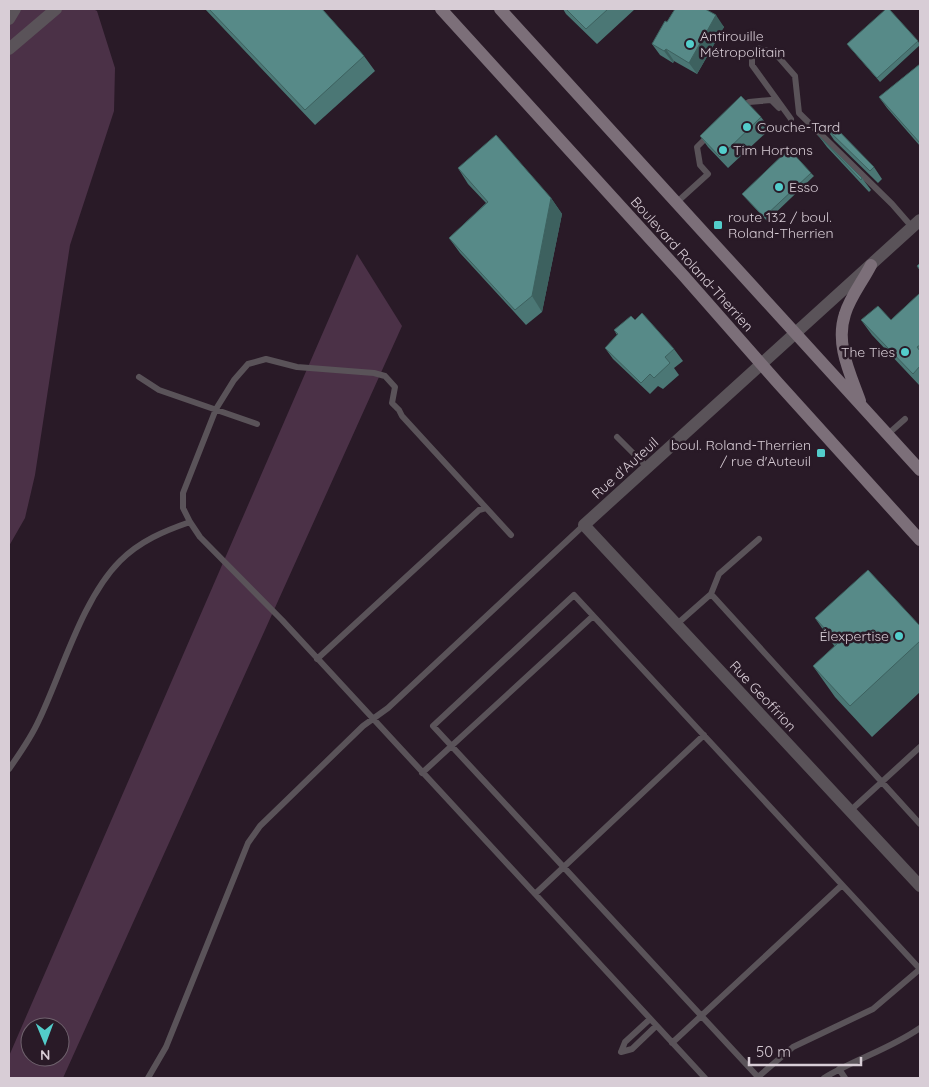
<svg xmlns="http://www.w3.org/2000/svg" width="929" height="1087" font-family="Quicksand,sans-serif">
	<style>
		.green { fill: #4b3147; fill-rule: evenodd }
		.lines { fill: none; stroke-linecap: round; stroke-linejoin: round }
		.service { stroke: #5a5359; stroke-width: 6 }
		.tertiary { stroke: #5a5359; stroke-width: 12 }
		.secondary { stroke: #7c6f79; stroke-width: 12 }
		.wall { fill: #4b7775 }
		.shaded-wall { fill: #3d615f }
		.building { fill: #578a88; stroke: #3d615f }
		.poi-dot { fill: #53cdcb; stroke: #291a27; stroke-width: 2 }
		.labels { text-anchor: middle; stroke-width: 5; stroke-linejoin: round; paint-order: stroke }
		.poi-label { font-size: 14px; fill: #d8cdd6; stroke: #291a27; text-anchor: start }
		.street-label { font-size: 14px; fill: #d8cdd6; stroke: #291a27 }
	</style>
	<rect width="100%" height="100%" fill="#291a27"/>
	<path class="green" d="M9,9h84l4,2 18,57 -1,43 -44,134 -35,230 -10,43 -16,28z
		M357,254l45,72 -339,752h-54v-22zM30,1027h30v30h-30z"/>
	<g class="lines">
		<path class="service" d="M742,107l7,-5 22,-2 8,8
			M791,119l-39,-54v-10l5,-7 18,5 20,23 4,37 93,91 20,23
			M676,203l32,-29 -8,-9 -3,-18 12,-12
			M139,377l20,13 98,34
			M888,434l17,-15
			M617,437l30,30
			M511,535l-109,-119 -3,-6 -7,-7 3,-16 -10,-11 -11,-3 -77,-6 -31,-8 -18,5 -14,16 -18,29 -33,84v15l7,14 10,15 82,83 423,458
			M711,594l8,-20 40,-35
			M574,595l346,374 -47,40 -80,38 -35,30 -325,-351z
			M677,624l34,-30 209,230
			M317,659l162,-149 7,-2
			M9,769c11,-16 22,-31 30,-49 23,-48 43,-121 81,-159 20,-20 44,-30 70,-39
			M422,773l171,-157
			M850,811l70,-64
			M535,894l169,-159
			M672,1043l170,-158
			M621,1052l11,-3 24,-23
			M621,1052l4,-10 25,-23
			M839,1069l6,9
			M148,1078l18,-31 82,-204 12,-17 103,-100 25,-18 196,-183
			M824,1078c31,-19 66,-29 96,-50"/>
		<path class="tertiary" d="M9,19l6,-10
			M9,49l47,-40
			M920,220l-336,305 336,361"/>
		<path class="secondary" d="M441,9l242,266 95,108 142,157
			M500,9l420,461
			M860,401c-10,-28 -25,-57 -15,-87 5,-17 18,-33 26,-49"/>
	</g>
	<path class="wall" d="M205,9h117l42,47 11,15 -60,54z
		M563,9h72l-38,35 -31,-30z
		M675,9h33l-1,1 17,17 -27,47 -23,-13 -1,2 -13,-8 -8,-11 15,-22z
		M918,41l2,4 -40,37 -33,-38z
		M920,64v82l-33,-38 -8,-11z
		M761,117l9,12 -42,39 -20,-21 -8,-11z
		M826,128l48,39 8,12 -4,4 -44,-43z
		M818,135l44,43 9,12 -2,2 -42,-45z
		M458,168l93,30 11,16 -20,98 -16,13 -66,-72 -11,-15 37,-35 -18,-19z
		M811,173l3,3 -47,45 -25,-27z
		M920,293v93l-48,-51 -11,-15h30z
		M614,330l60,19 9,12 -9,7 5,7 -16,14 -5,-3 -8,8 -37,-35 -8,-11 12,-13z
		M815,618l105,8v66l-48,45 -37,-40 -22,-31 22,-19z"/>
	<path class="shaded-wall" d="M716,15l8,12 -27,47 -8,-11z
		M666,49l8,12 -1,2 -9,-12z
		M551,198l11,16 -20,98 -10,-16z"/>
	<path class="building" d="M209,9h113l42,47 -59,54z
		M566,9h42l-22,20z
		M675,9h30l11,6 -27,48 -23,-14 -2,2 -12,-7 13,-23 2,1z
		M886,9h3l29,32 -41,37 -30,-34z
		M920,64v79l-41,-46z
		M741,96l20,21 -41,40 -20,-21z
		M831,123l43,44 -4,4 -44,-43z
		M496,135l55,63 -19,98 -17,14 -66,-72 39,-36 -30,-34z
		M818,135l44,43 -1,2z
		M789,149l22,24 -47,44 -22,-23z
		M920,263v7l-3,-4z
		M920,293v52l-3,2 3,4v15l-7,8 -52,-54 17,-14 13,14z
		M642,313l32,36 -9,8 5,6 -16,15 -4,-4 -9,9 -36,-35 13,-14 -4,-4 17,-14 4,4z
		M868,570l52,56v15l-70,65 -37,-40 25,-23 -23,-25z"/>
	<g class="poi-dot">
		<circle cx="690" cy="44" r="5"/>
		<circle cx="747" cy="127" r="5"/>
		<circle cx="723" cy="150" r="5"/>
		<circle cx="779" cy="187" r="5"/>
		<rect x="713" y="220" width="10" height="10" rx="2.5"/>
		<circle cx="905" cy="352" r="5"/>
		<rect x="816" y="448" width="10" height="10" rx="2.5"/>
		<circle cx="899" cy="636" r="5"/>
	</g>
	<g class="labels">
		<g class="poi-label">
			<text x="700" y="41">Antirouille<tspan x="700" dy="16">Métropolitain</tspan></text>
			<text x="757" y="132">Couche-Tard</text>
			<text x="733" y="155">Tim Hortons</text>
			<text x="789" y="192">Esso</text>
			<text x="728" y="222">route 132 / boul.<tspan x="728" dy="16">Roland-Therrien</tspan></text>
			<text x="895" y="357" text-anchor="end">The Ties</text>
			<text x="811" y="450" text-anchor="end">boul. Roland-Therrien<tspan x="811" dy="16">/ rue d'Auteuil</tspan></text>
			<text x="889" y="641" text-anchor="end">Élexpertise</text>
		</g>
		<g class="street-label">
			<text transform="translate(692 264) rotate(48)" y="5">Boulevard Roland-Therrien</text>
			<text transform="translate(625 468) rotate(-42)" y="5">Rue d'Auteuil</text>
			<text transform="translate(763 696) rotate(47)" y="5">Rue Geoffrion</text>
		</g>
	</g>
	<rect width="929" height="1087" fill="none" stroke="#d8cdd6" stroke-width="20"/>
	<g transform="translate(45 1042) rotate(179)"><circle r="24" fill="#291a27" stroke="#6f626d"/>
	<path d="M0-4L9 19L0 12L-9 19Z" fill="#53cdcb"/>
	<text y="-8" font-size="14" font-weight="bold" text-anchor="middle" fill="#d8cdd6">N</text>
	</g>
	<path d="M749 1057v8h112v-8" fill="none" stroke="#d8cdd6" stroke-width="2.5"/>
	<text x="756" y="1057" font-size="15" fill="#d8cdd6" stroke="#291a27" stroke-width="4" paint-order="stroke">50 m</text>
</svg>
